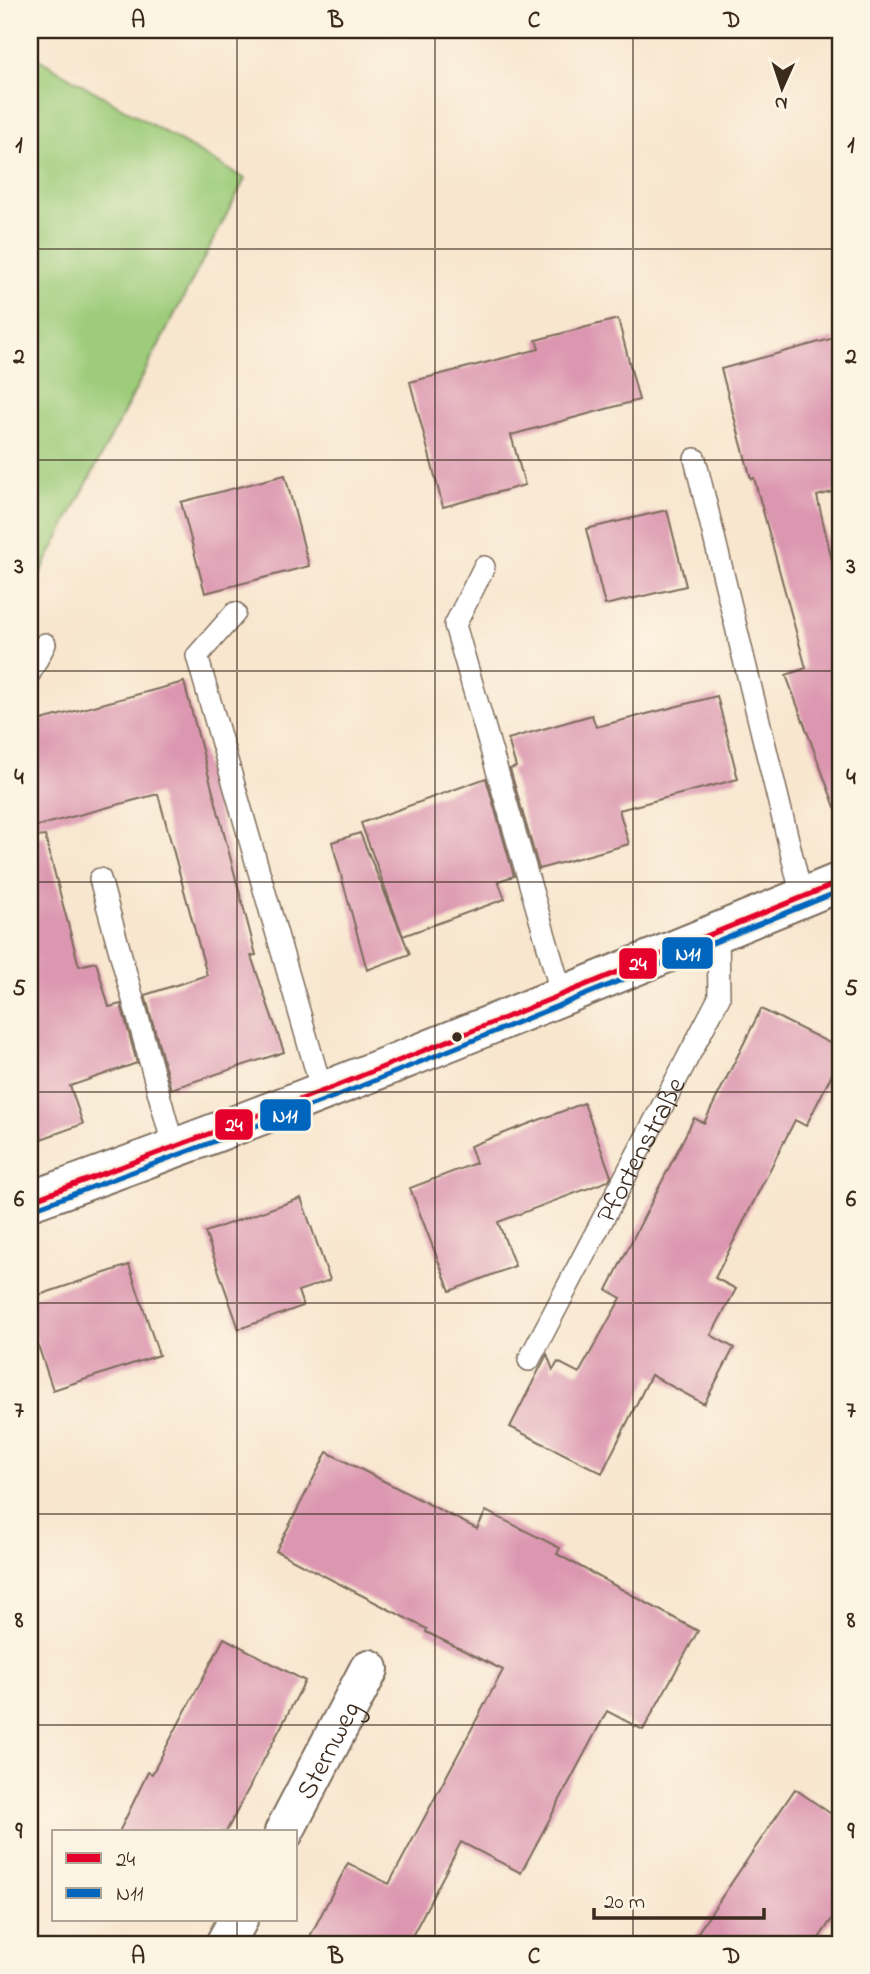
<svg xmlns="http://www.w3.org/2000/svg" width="870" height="1974" font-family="'Indie Flower',sans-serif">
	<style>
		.green { fill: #9dcc7a; stroke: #6c7b4c; stroke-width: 2 }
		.building { fill: #dc97b0 }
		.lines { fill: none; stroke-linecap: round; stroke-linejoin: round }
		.service-casing { stroke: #7d6c5c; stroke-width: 24 }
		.minor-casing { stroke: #7d6c5c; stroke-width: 42 }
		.tertiary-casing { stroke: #7d6c5c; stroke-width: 42 }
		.service { stroke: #fff; stroke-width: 21 }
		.minor { stroke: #fff; stroke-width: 38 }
		.tertiary { stroke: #fff; stroke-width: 38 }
		.bus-1-casing { stroke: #fcf5e5; stroke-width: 10 }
		.bus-2-casing { stroke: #fcf5e5; stroke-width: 10 }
		.bus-1 { stroke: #e4002b; stroke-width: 5 }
		.bus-2 { stroke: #0065bd; stroke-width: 5 }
		.grid { fill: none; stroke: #3b2a1e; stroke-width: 2; stroke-opacity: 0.55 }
		.bus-dot { fill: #3b2a1e; stroke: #fcf5e5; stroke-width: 2.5 }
		.labels { text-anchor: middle; stroke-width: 7; stroke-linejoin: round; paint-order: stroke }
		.street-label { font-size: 28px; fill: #3b2a1e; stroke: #fcf5e5 }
		.line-badge { stroke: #fcf5e5; stroke-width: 2.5 }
		.badge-label { font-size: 19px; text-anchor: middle; font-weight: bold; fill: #fff }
		.neatline { fill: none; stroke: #3b2a1e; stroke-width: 2.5 }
		.grid-label { font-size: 23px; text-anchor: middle; font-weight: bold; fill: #3b2a1e }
	</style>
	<rect width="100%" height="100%" fill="#fcf5e5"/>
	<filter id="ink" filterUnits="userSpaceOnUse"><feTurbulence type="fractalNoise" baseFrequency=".0143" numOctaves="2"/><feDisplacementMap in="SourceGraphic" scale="14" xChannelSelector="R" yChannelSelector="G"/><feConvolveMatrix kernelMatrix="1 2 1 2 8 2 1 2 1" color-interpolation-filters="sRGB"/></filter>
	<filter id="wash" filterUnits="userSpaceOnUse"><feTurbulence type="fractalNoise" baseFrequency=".00686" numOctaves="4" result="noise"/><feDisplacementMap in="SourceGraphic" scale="28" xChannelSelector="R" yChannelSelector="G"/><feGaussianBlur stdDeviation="1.57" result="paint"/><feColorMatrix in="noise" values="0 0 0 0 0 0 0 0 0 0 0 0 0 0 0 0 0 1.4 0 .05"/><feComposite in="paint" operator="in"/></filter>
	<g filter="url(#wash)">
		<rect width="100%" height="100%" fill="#f8e6cf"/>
		<path class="green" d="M30,54l215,125 -215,414z"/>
		<g id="blocks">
			<path class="building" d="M618,319l21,81 -128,35 14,50 -82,22 -33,-125 129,-33 -3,-9z
				M834,338l6,24v128l-23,6 23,99v211l-5,1 -49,-132 20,-7 -52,-190 -3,1 -30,-110z
				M285,475l24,91 -104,27 -24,-91z
				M667,510l19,76 -81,19 -19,-76z
				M184,682l72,273 -5,1 33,96 -113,37 -26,-94 62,-20 -49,-181 -128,34v-105z
				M717,696l21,83 -119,31 10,34 -90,25 -29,-100 6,-2 -8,-28 84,-24 4,12z
				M486,778l28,98 -16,5 7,18 -102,37 -42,-113z
				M360,833l50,121 -43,16 -35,-128z
				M45,836l34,130 17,-4 13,45 12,-3 16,59 -67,23 13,38 -53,19v-305z
				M761,1009l79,39v10l-34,68 -11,-6 -80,158 21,11 -25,46 23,13 -30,56 -53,-29 -49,98 -92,-46 37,-73 6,16 5,-8 21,11 42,-75 -14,-8 87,-172 10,5z
				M584,1103l27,73 -3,5 -110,41 17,44 -65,25 -40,-103 66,-25 -6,-17z
				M301,1198l29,82 -32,11 5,15 -64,23 -34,-97z
				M129,1265l30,90 -106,35 -23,-69v-23z
				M327,1452l150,77 9,-18 74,37 -3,6 141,77 -55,99 -36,-19 -86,162 -60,-31 -53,102h-102l42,-81 41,21 114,-214 -77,-38 1,-3 -151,-78z
				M224,1638l81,43 -79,151h-107l29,-60 4,2z
				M795,1789l45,31v87l-25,37h-125z"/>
		</g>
	</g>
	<g filter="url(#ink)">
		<use href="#blocks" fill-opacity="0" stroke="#7d6c5c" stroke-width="2"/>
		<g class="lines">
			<defs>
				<g id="service">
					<path d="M695,459l107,438"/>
					<path d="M484,567l-29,58 107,370"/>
					<path d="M235,613l-38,43 125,435"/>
					<path d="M30,673l15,-29"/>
					<path d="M100,879l74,270"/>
					<path id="s1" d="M529,1360l190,-362 -1,-66"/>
				</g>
				<g id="minor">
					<path id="s2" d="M284,1832l85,-163"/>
					<path d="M225,1944l13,-24"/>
				</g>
				<path id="tertiary" d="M30,1201c273,-97 542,-209 810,-319"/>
			</defs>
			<use href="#service" class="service-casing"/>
			<use href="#minor" class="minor-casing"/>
			<use href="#tertiary" class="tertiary-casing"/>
			<use href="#service" class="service"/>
			<use href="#minor" class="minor"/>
			<use href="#tertiary" class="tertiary"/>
			<defs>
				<path id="bus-1" d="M30,1201l306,-115 504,-204"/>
				<path id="bus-2" d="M33,1209l306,-114 501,-204"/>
			</defs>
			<use href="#bus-1" class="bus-1-casing"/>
			<use href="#bus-2" class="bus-2-casing"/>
			<use href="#bus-1" class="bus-1"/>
			<use href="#bus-2" class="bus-2"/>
		</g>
	</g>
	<path class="grid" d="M237,30v1802M435,30v1914M633,30v1914M30,249h810M30,460h810M30,671h810M30,882h810M30,1092h810M30,1303h810M30,1514h810M30,1725h810M237,1920v24"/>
	<circle class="bus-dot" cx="457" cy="1037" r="6"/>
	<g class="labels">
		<g class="street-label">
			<text dy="10" stroke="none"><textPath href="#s1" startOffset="238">Pfortenstraße</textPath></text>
			<text dy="10" stroke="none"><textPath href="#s2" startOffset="93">Sternweg</textPath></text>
		</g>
	</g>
	<g class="line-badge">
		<rect x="661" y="936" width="53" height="34" rx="7" fill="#0065bd"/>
		<rect x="618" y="947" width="40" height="33" rx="7" fill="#e4002b"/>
		<rect x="259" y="1098" width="53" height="34" rx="7" fill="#0065bd"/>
		<rect x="214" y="1108" width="40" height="33" rx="7" fill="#e4002b"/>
	</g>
	<g class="badge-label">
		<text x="688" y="960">N11</text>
		<text x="638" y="970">24</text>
		<text x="285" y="1122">N11</text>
		<text x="234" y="1131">24</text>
	</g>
	<rect width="870" height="1974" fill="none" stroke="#fcf5e5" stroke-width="77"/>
	<rect x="52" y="1830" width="245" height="91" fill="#fcf5e5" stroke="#afa495" stroke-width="2"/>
	<rect x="66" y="1853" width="35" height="10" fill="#e4002b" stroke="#afa495" stroke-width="2"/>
	<text x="116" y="1866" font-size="21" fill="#3b2a1e">24</text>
	<rect x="66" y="1888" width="35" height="10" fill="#0065bd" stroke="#afa495" stroke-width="2"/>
	<text x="116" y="1900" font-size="21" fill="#3b2a1e">N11</text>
	<g transform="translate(782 88) rotate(183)" stroke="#fcf5e5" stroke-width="5" paint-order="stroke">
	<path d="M0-5L12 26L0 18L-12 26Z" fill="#3b2a1e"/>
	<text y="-10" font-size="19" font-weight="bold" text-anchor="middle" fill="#3b2a1e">N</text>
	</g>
	<path d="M594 1908v10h170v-10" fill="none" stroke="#3b2a1e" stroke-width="3.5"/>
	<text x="604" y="1908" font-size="21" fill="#3b2a1e" stroke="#fcf5e5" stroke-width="5" paint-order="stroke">20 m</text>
	<rect x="38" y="38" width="794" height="1898" class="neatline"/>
	<g class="grid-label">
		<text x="138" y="27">A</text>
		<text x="336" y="27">B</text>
		<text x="534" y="27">C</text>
		<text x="732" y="27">D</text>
		<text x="19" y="152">1</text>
		<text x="851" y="152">1</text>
		<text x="19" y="363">2</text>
		<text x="851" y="363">2</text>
		<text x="19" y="573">3</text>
		<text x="851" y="573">3</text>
		<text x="19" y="784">4</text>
		<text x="851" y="784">4</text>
		<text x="19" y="995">5</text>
		<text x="851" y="995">5</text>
		<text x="19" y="1206">6</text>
		<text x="851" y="1206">6</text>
		<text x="19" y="1417">7</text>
		<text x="851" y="1417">7</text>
		<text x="19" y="1627">8</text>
		<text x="851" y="1627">8</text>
		<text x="19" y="1838">9</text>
		<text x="851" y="1838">9</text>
		<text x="138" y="1963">A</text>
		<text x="336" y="1963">B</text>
		<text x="534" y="1963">C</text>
		<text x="732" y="1963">D</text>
	</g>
</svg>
